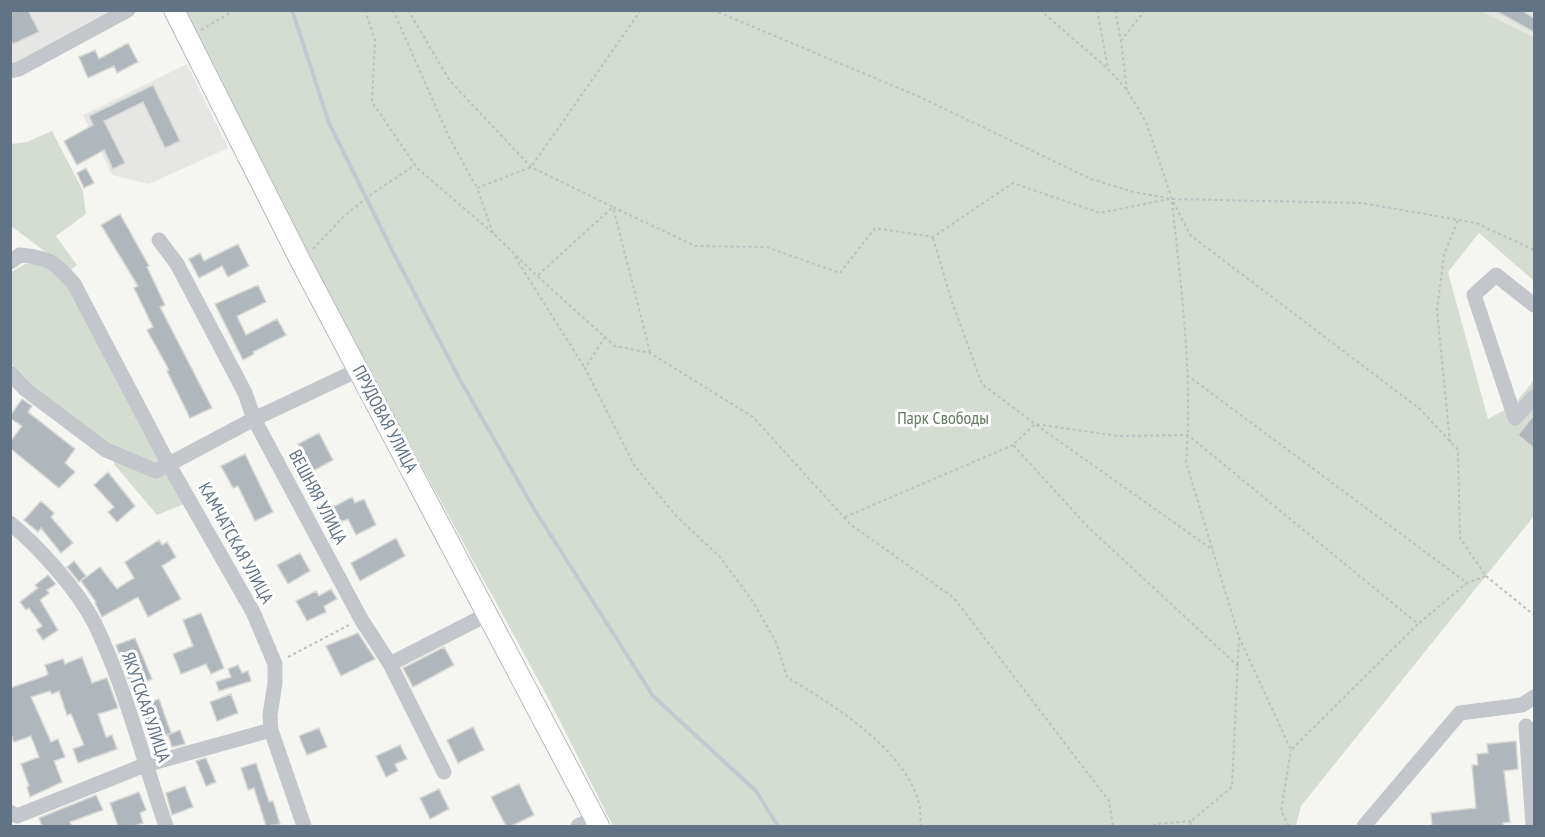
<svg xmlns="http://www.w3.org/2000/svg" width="1545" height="837" font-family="'PT Sans Narrow',sans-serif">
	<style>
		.built { fill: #e6e7e5 }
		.green { fill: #d5ddd2 }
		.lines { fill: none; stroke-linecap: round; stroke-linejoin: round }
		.stream { stroke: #c0cad0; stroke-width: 4 }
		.building { fill: #afb6bc; stroke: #d7d7d4; stroke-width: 1.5 }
		.major-casing { stroke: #b6babe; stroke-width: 22 }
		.path { stroke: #bec0c3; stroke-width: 2; stroke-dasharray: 3 3; stroke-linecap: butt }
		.minor { stroke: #c3c6ca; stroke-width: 15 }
		.major { stroke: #fff; stroke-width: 20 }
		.labels { text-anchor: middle; stroke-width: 6; stroke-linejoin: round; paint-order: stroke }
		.park-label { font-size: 18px; fill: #657b62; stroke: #fff }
		.street-label { font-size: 18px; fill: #627385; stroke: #fff }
	</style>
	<rect width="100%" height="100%" fill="#f5f6f1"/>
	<path class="built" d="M10,11h104l-103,54z
		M1481,11h53v26z
		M187,64l41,84 -79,36 -37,-9 -29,-60z"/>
	<path class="green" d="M185,11h1296l53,26v244l-55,-48 -31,39 40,147 27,-15 19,-24v136l-233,290 -5,20h-683l-66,-130 -216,-396 -124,-249z
		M52,131l31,60 3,23 -30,22 21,29 -9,7 116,232 -27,11 -43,-51 -1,-16 -83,-62 -19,-23v-91l14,-8 34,-2 -48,-36v-82l16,-2z"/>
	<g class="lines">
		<path class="stream" d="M292,10l37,113 65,131 65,124 75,131 119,187 103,95 22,35"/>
	</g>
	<path class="building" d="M10,10h18l11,22 -26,12 -3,-6z
		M1494,10h27l13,8v14z
		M128,43l10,19 -21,11 -3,-7 -26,12 -9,-21 16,-7 4,9z
		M153,85l27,56 -15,7 -22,-46 -39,19 21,42 -12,6 -9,-19 -27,15 -13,-24 29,-16 -4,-9z
		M86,168l8,15 -10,5 -7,-15z
		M120,214l29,52 -2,1 18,38 -5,2 52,101 -22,10 -23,-47 2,-1 -22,-40 6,-3 -19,-39 4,-2 -37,-61z
		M238,244l11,22 -21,11 -6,-11 -23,12 -10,-19 11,-6 4,8z
		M258,285l8,17 -29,14 9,19 31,-16 9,16 -33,17 1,2 -11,6 -28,-56z
		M22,399l10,7 -4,6 47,37 -10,14 10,9 -16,16 -49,-40v-6l12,-16 -12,-8v-2z
		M1534,415v33l-16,-13z
		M319,433l14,27 -20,11 -15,-27z
		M245,454l28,58 -18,9 -17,-35 -5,2 -12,-22z
		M108,472l27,34 -18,16 -9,-10 6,-5 -20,-22z
		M352,497l3,6 9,-4 12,26 -20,10 -8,-16 -7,3 -8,-15z
		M41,501l13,12 -3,4 22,26 -12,10 -20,-25 -3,4 -14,-12z
		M396,538l9,18 -45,25 -9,-18z
		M159,540l3,5 5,-3 9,15 -14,9 19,33 -33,18 -10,-20 -36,20 -7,-14 1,-1 -15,-21 19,-14 17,22 17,-11 -9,-16z
		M300,553l10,18 -22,13 -11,-19z
		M74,561l12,15 -7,6 -12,-15z
		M48,575l8,9 -9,6 2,3 -9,7 18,30 -15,10 -7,-10 6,-4 -13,-18 -3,2 -6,-8 18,-14 -3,-3z
		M331,589l6,10 -13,7 2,6 -19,9 -11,-20 20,-10 3,5z
		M201,613l23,55 -13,6 -5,-10 -25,10 -8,-20 20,-8 -10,-26z
		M358,633l17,26 -34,17 -15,-30z
		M135,638l17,41 -14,6 6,14 -8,3 -20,-57z
		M444,647l10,18 -41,22 -10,-19z
		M82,657l10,26 15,-5 11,30 -20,6 8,23 6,-2 5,14 -39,14 -5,-14 11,-4 -13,-31 -4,1 -8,-24 -7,3 -2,-3 -19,6 20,45 7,-3 7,18 -11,4 8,21 -32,15 -3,-10 2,-1 -8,-22 18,-7 -8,-21 -17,6 -4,-10v-44l35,-12 3,-2 -3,-9 18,-6 2,5z
		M238,665l4,8 6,-2 3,10 -32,10 -3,-9 15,-5 -3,-8z
		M231,694l7,19 -21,8 -7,-19z
		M159,699l12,34 -21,8 -12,-35z
		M473,727l11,23 -26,13 -11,-23z
		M319,728l8,19 -20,8 -8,-19z
		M180,730l5,14 -13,3 -4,-12z
		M1516,741l2,28 -14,2 6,51 -7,1 1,3h-72l-1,-13 45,-5 -4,-43h6l-1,-11 11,-1 -1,-9z
		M400,745l7,14 -12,5 3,7 -12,6 -10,-21z
		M206,758l10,24 -10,4 -10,-25z
		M256,763l13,39 4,-1 7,23 -14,2 -12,-38 -6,2 -7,-22z
		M519,784l15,31 -23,11h-5l-15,-29z
		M185,786l8,21 -21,8 -6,-22z
		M439,789l10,20 -19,10 -10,-21z
		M139,792l7,18 -6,3 3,10 -9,3h-16l-8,-23z
		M96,795l7,15 -33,12 2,4h-30l-3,-8z"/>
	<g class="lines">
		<defs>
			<path id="major" d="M174,10l127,252 298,564"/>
		</defs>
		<use href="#major" class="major-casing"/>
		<path class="path" d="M365,10l10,30 -3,62 45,66 76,65 44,43 78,70 35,7 103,64 97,107 104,74 155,203 4,25
			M393,10l56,127 28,51
			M408,10l42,71 81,86 82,40 -76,69
			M713,10l207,87 171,82 43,13 38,7 190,4 114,20 58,27
			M1040,10l68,59 19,21 19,32 26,77 18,36 230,174 38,41 2,88 26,38 -19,7
			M1097,10l11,59
			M1115,10l6,31 6,49
			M201,30l34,-20
			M1121,41l24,-31
			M1172,202c9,86 21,173 14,260l53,175 -7,150 -41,34 -1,5
			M493,233l-16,-45 54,-21 110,-157
			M933,238l19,64 30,82 53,40 178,126
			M313,249l31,-33 29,-23 42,-28
			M515,257l70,111
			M605,337l-20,31 49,97 43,52 42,39 33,44 24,42 11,35c46,28 117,71 132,126 2,7 1,16 2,23
			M650,352l-37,-145 82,39 71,1 74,26 35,-45 58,9 80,-54 87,30 69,-14
			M1187,375l280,208 -49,41
			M1450,442l-13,-132 7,-55 14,-35
			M845,517l168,-72
			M1486,576l48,39
			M288,657l61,-32
			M1238,666l-150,-139 -75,-82 22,-21 83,12 70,-1 230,189 -127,126 -52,-113
			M1153,826l3,-2 35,-3
			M1289,826l-8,-15 10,-61"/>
		<path class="minor" d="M10,71l9,-2 109,-59
			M159,240l18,24 68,129 9,26 107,200 29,45 54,108
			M10,262l10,-7c31,3 34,7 54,29l95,181 84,147 22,52v19l-5,32 1,15 33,96
			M1534,305l-38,-30 -22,20 41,123 19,-21
			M10,373l15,16 81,61 50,21 98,-52 104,-49
			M10,523c30,25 67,66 85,101 31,65 48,135 71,202
			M390,664l98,-50
			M1526,726l7,100
			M10,812l7,4 128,-51 126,-35
			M578,826l16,-8
			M1364,826l96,-113 62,-8 12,-8"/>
		<use href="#major" class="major"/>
	</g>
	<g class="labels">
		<g class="park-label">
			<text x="943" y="424">Парк Свободы</text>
		</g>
		<g class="street-label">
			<text transform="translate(385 419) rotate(62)" y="6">ПРУДОВАЯ УЛИЦА</text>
			<text transform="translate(318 497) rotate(62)" y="6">ВЕШНЯЯ УЛИЦА</text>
			<text transform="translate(236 543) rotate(61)" y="6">КАМЧАТСКАЯ УЛИЦА</text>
			<text transform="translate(146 707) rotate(71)" y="6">ЯКУТСКАЯ УЛИЦА</text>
		</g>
	</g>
	<rect width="1545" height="837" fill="none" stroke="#627385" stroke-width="24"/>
</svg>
